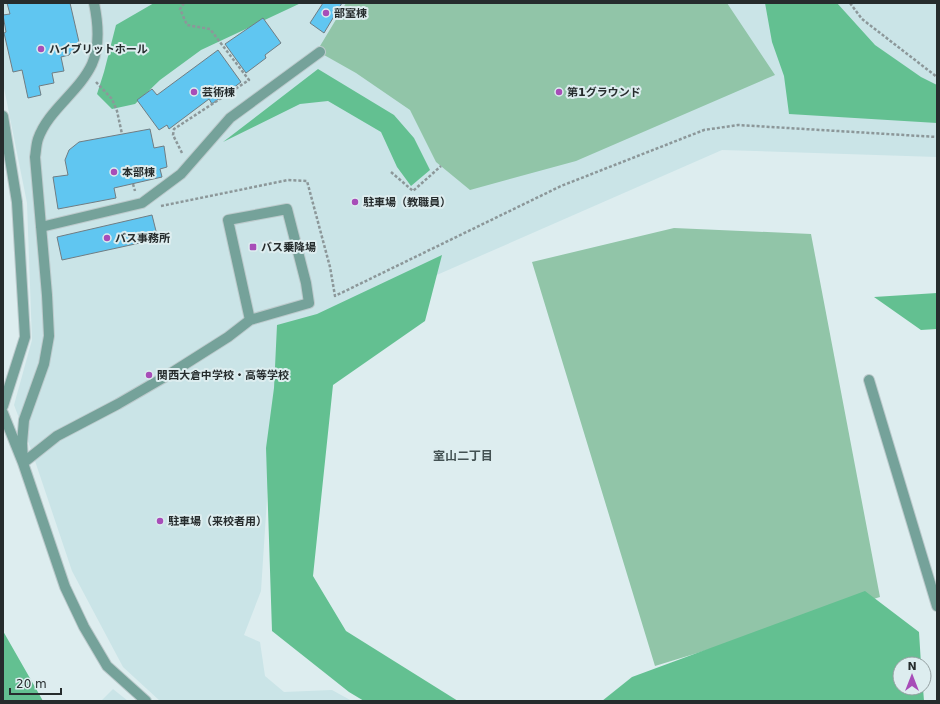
<svg xmlns="http://www.w3.org/2000/svg" width="940" height="704" font-family="'DejaVu Sans','Noto Sans JP',sans-serif">
	<style>
		.built { fill: #cae4e7 }
		.green { fill: #91c5a8 }
		.forest { fill: #63c091 }
		.building { fill: #60c6f1; stroke: #707d83 }
		.lines { fill: none; stroke-linecap: round; stroke-linejoin: round }
		.minor-casing { stroke: #bccacc; stroke-width: 12 }
		.path { stroke: #8c9799; stroke-width: 2.5; stroke-dasharray: 3 2; stroke-linecap: butt }
		.minor { stroke: #75a29a; stroke-width: 10 }
		.poi-dot { fill: #a74db8; stroke: #ddedef; stroke-width: 1.5 }
		.labels { text-anchor: middle; stroke-width: 4; stroke-linejoin: round; paint-order: stroke }
		.poi-label { font-size: 11px; font-weight: bold; fill: #262c2d; stroke: #ddedef; text-anchor: start }
		.neighbourhood-label { font-size: 12px; font-weight: bold; fill: #435152; stroke: #ddedef }
	</style>
	<rect width="100%" height="100%" fill="#ddedef"/>
	<path class="built" d="M3,3h934v154l-215,-7 -445,195 -16,246 -17,44 16,7 5,34 19,16 48,-2 20,11h-192l-37,-34 -51,-96 -40,-119 -18,-47 18,-65 -5,-137 -24,-120z
		M113,689l15,12h-27z"/>
	<path class="green" d="M346,3h381l48,72 -199,86 -106,29 -34,-28 -26,-52 -54,-37 -39,-22z
		M674,228l137,6 69,363 -225,69 -123,-404z"/>
	<path class="forest" d="M154,3h147l-100,47 -41,30 -25,24 -23,5 -15,-15 7,-22 12,-47z
		M765,3h72l38,42 46,32 16,8v38l-148,-9 -5,-38 -12,-34z
		M318,69l76,46 20,23 16,32 -19,16 -14,-19 -16,-35 -53,-31 -28,3 -77,38z
		M442,255l-17,66 -92,64 -20,191 33,55 112,70h-94l-15,-9 -77,-61 -6,-183 8,-60 3,-63 40,-11z
		M937,293v36l-16,1 -47,-33z
		M865,591l54,41 2,32h-21v24h23l1,13h-322l30,-24z
		M3,631l40,70h-40z"/>
	<path class="building" d="M7,3h63l9,39 -10,13 -8,2 3,14 -12,2 2,10 -15,3 2,9 -13,3 -6,-28 -9,2 -9,-39 2,-1 -3,-17 7,-1z
		M323,3h19l-18,30 -14,-10z
		M263,18l18,25 -16,12 1,3 -20,15 -21,-29z
		M218,50l23,32 -29,22 -3,-5 -40,30 -2,-4 -8,5 -22,-30 15,-11 5,6z
		M150,129l4,19 10,-2 3,21 -7,2 2,8 -48,11 2,10 -58,11 -5,-32 15,-2 -3,-15 4,-10 10,-8z
		M152,215l6,24 -96,21 -5,-23z"/>
	<g class="lines">
		<defs>
			<path id="minor" d="M3,116l14,86 8,135 -22,69
				M41,227l101,-24 39,-29 49,-56 90,-66
				M869,380l68,226
				M3,413l20,50 42,124 19,40 23,39 39,35
				M23,463l34,-27 61,-32 50,-29 60,-38 22,-17 -22,-100 59,-11 19,74 3,20 -59,17
				M23,463l-1,-20 2,-23 20,-56 5,-28 -2,-41 -12,-138c1,-5 1,-12 3,-18 10,-29 41,-47 54,-75 8,-18 6,-42 2,-61"/>
		</defs>
		<use href="#minor" class="minor-casing"/>
		<path class="path" d="M850,3l12,16 75,58
			M96,82l16,17 5,12 5,23
			M182,153l-9,-18 1,-6 75,-49 -39,-51 -23,-4 -7,-16 4,-6
			M391,172l22,19 28,-25
			M133,184l2,7
			M161,206l127,-26 19,1 23,86 5,29 226,-110 143,-56 34,-5 199,12"/>
		<use href="#minor" class="minor"/>
	</g>
	<g class="poi-dot">
		<circle cx="326" cy="13" r="4"/>
		<circle cx="41" cy="49" r="4"/>
		<circle cx="194" cy="92" r="4"/>
		<circle cx="559" cy="92" r="4"/>
		<circle cx="114" cy="172" r="4"/>
		<circle cx="355" cy="202" r="4"/>
		<circle cx="107" cy="238" r="4"/>
		<rect x="249" y="243" width="8" height="8" rx="2"/>
		<circle cx="149" cy="375" r="4"/>
		<circle cx="160" cy="521" r="4"/>
	</g>
	<g class="labels">
		<g class="poi-label">
			<text x="334" y="17">部室棟</text>
			<text x="49" y="53">ハイブリットホール</text>
			<text x="202" y="96">芸術棟</text>
			<text x="567" y="96">第1グラウンド</text>
			<text x="122" y="176">本部棟</text>
			<text x="363" y="206">駐車場（教職員）</text>
			<text x="115" y="242">バス事務所</text>
			<text x="261" y="251">バス乗降場</text>
			<text x="157" y="379">関西大倉中学校・高等学校</text>
			<text x="168" y="525">駐車場（来校者用）</text>
		</g>
		<g class="neighbourhood-label">
			<text x="463" y="460">室山二丁目</text>
		</g>
	</g>
	<rect width="940" height="704" fill="none" stroke="#262c2d" stroke-width="8"/>
	<g transform="translate(912 676)"><circle r="19" fill="#ddedef" stroke="#94a0a1"/>
	<path d="M0-3L7 15L0 10L-7 15Z" fill="#a74db8"/>
	<text y="-6" font-size="11" font-weight="bold" text-anchor="middle" fill="#262c2d">N</text>
	</g>
	<path d="M10 688v6h51v-6" fill="none" stroke="#262c2d" stroke-width="2"/>
	<text x="16" y="688" font-size="12" fill="#262c2d" stroke="#ddedef" stroke-width="3" paint-order="stroke">20 m</text>
</svg>
